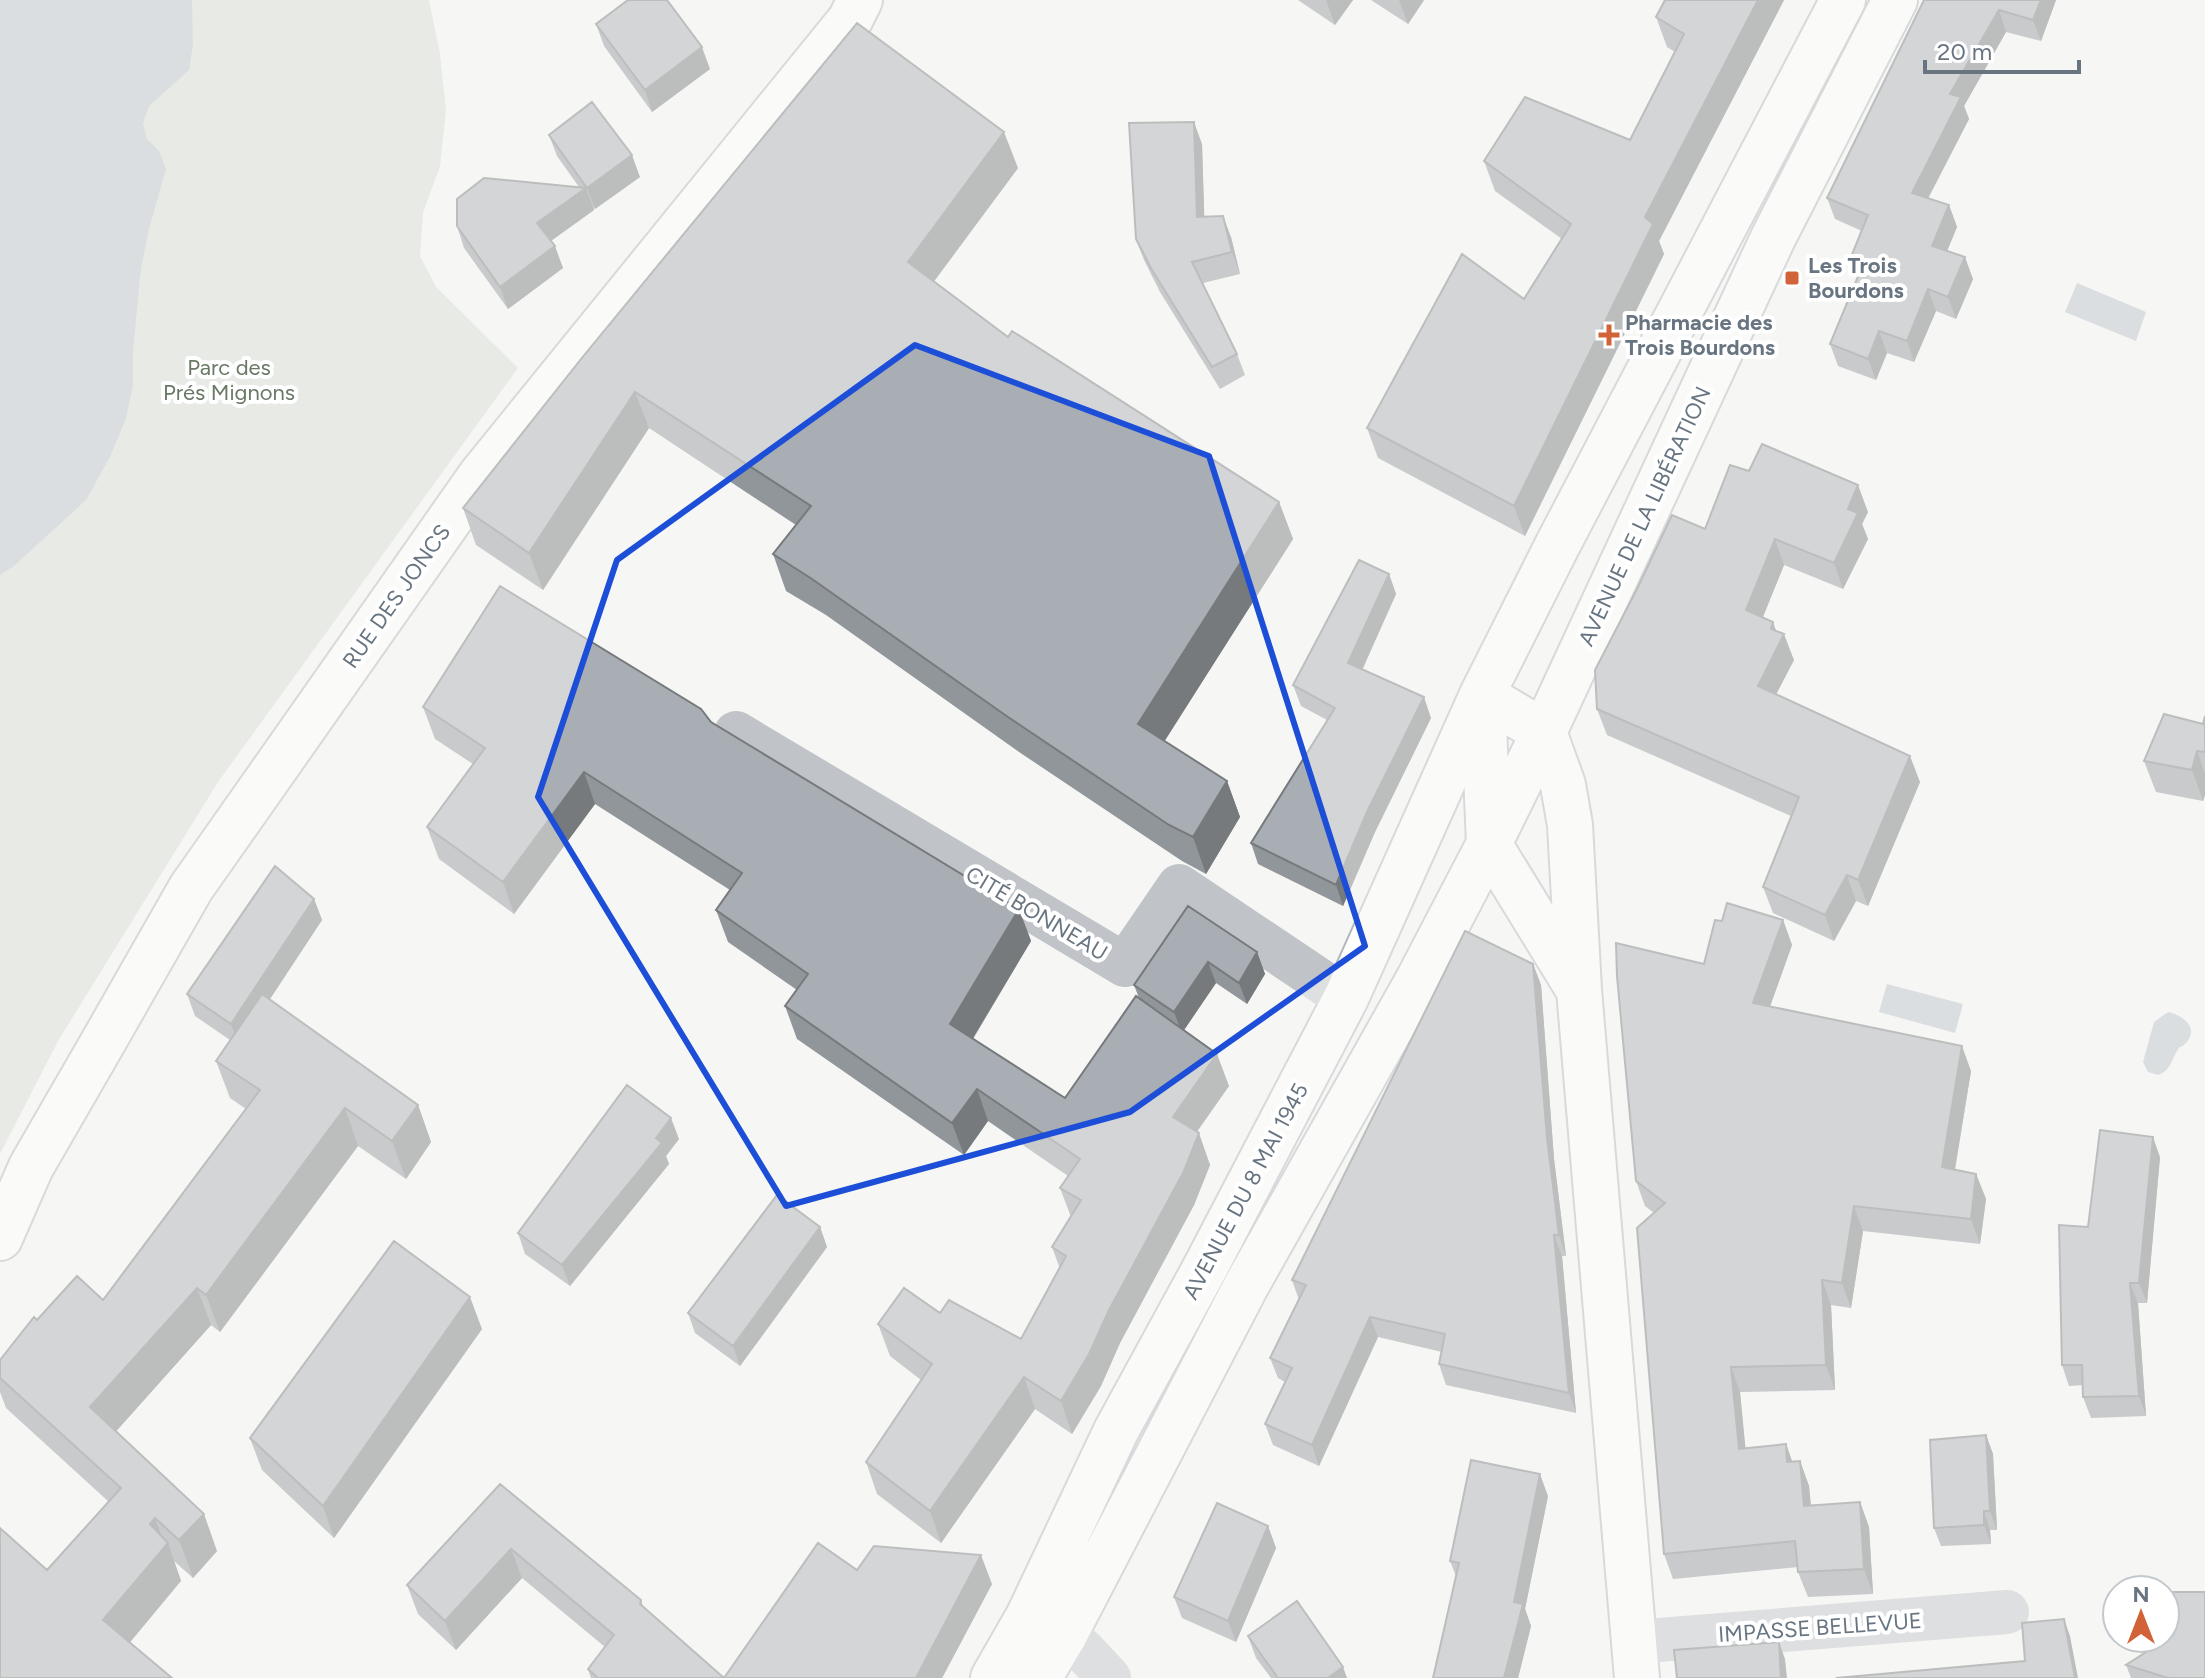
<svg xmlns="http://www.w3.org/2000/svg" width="2205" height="1678" font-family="Figtree,sans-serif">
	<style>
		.green { fill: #d6dbd3 }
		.water { fill: #b9c2c7 }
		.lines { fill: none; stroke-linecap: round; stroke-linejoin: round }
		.secondary-casing { stroke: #b3b7bb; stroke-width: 48 }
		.street { stroke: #c0c3c7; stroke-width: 44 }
		.secondary { stroke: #fff; stroke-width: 44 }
		.wall { fill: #90969a }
		.shaded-wall { fill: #767a7d }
		.building { fill: #a8aeb3; stroke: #767a7d; stroke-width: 2 }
		.marked { fill: none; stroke: #1d4ed8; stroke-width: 6; stroke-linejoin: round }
		.poi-dot { fill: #d26338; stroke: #fff; stroke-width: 3 }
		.labels { text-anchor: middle; stroke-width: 8; stroke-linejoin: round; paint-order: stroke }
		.poi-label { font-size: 22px; font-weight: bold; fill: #687581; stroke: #fff; text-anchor: start }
		.park-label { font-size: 22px; fill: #697966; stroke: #fff }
		.street-label { font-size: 22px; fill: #687581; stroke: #fff }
	</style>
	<rect width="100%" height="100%" fill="#f6f6f4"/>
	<path class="green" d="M0,0h429l11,54 6,56 -6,56 -17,47 -3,43 16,31 82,81 -300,414 -160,259 -58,113z"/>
	<path class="water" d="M0,0h192l1,45 -4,25 -40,36 -6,17 4,16 12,12 7,18 -17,60 -8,39 -8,82v35l-7,33 -16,39 -24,43 -72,66 -14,9z
		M2077,283l69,29 -10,29 -71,-29z
		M1887,984l76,20 -8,29 -76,-21z
		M2168,1012c14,3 32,15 18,31 -7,7 -4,0 -9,8 -7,12 -6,19 -19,24l-10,-3 -5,-10 11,-40z"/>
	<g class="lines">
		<defs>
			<path id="secondary" d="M1482,695l62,37 19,53 7,40 9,165 58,688
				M1483,702l6,142 86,140
				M0,1238l31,-71 71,-123 89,-156 57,-81 233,-332 369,-455 10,-20
				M993,1678l35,-61 88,-186 89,-163 141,-270 136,-303 75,-149 286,-546
				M1039,1678l25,-42 182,-350 172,-306 71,-136 55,-112 229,-494 122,-238"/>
		</defs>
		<use href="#secondary" class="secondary-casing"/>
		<path class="street" d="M736,733l389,232 54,-79 167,112
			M1030,1618l53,32 26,28
			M1634,1642l373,-30"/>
		<use href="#secondary" class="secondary"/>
	</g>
	<path class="wall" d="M1298,0h55l-18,25z
		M1371,0h53l-16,24z
		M1784,0l-125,241 5,13 -139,282 -147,-78 -11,-30 157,-129 38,-60 -67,-48 -11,-30 146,-21 45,-88 -8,-5 -11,-30z
		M1924,0h132l-15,41 -35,-9 -42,74 5,13 -41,80 21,6 8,22 -10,24 26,28 -17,40 -20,-8 -22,51 -27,-9 -11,27 -38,-14 -8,-22 28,-67 -7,-20 11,-26 -27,-12 -8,-21z
		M596,24l114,45 -58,43 -48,-66z
		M549,135l91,42 -45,32 -2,-2 1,3 -43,31 12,27 -55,41 -44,-61 -7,-22 122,-39 -22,-31z
		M1202,144l2,72 27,21 9,37 -37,9 34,71 8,21 -25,14 -60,-97 -16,-32 -8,-21z
		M1018,168l-84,113 74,56 271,165 14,37 -129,202 63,40 13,36 -34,57 -24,-13 -160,-107 -196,-139 -40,-24 -13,-37 23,-29 -147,-97 -106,162 -67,-45 -13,-37 118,-149z
		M1749,471l119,41 -6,12 6,15 -25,50 -59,-24 -21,52 13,14 18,29 -18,34 144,88 -52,124 -12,-5 -22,40 -61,-28 -10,-26 28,-71 -184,-81 -10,-26 108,-180z
		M1389,574l7,20 -34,75 69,49 -56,114 -32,74 -85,-42 -7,-21 76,-123 -26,-14 -8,-21z
		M423,707l288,15 308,187 12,32 -58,98 92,59 74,-100 -5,-13 54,-79 69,46 8,22 -18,30 -31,-21 -32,47 45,56 -32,46 13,33 -16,40 -74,138 -19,43 -29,48 -37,-25 -94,134 -64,-49 -11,-32 55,-82 -31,-24 -12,-32 62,-11 81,26 39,-70 -8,-22 19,-30 -11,-29 8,-12 -80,-55 -24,34 -167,-116 -12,-33 12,-16 -69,-48 -12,-32 14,-20 -135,-86 -81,110 -75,-55 -12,-32 46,-63 -38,-25z
		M2205,716v79l-2,6 -47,-9 -12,-31 59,-37z
		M314,899l8,21 -52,79 148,106 13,37 -25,37 -48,-33 -138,186 -9,-7 -95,106 101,120 -24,27 -19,-17 7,20 -181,97 47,-108 62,-68 -103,-94 -6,-16v-32l37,-40 66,-20 143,-191 -16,-11 -14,-37 14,-21 -35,-24 -8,-22z
		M1783,920l9,25 -22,62 201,64 -16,99 21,4 10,25 -6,45 -117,-13 -12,77 -20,-3 4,85 -95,2 5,56 41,-4 6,18 8,-1 9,25 2,19 49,-3 9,25 4,67 -65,3 -10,-25v-5l-125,12 -9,-25 -10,-341 -9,-7 -9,-25 86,-260z
		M1533,964l8,21 13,174 12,97h-4l14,157 -130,-28 -7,-21 3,-12 -64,-15 -59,129 -46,-21 -8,-21 20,-42 -7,-4 -8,-20 29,-58 -7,-20z
		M679,1139l-13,17 3,8 -99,122 -45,-32 -7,-21z
		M2160,1157l-13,146h-9l8,113 -55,2 -8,-21v-12l-14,1 -7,-21 26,-138z
		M820,1227l7,20 -87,119 -45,-33 -7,-20z
		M482,1329l-148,209 -72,-68 -12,-32z
		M1986,1435l7,19 4,76h-7l1,14 -50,2 -7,-18z
		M500,1484l141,116 2,6 81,72 133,-108 135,14 -50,94h-351l-3,-9 17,-22 -83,-69 -66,72 -38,-36 -11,-29z
		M1548,1496l-23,113 6,17 -13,52h-85l23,-102 -6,-15z
		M1268,1526l8,22 -40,94 -54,-24 -8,-21z
		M2174,1634l31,44h-74l-5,-13z
		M1248,1636l99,42h-76l-15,-20z"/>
	<path class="shaded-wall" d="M1326,0h27l-18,25z
		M1399,0h25l-16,24z
		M1758,0h26l-125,241 5,13 -139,282 -11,-30 131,-289z
		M2041,0h15l-15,41 -8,-21z
		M1999,10l7,22 -42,74 5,13 -50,96 -7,-22 38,-99z
		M702,47l8,22 -58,43 -7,-22z
		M1194,122l8,22 3,94 -8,-21z
		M1004,132l14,36 -97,131 -13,-37z
		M632,155l8,22 -45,32 -8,-21z
		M586,188l8,22 -49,35 -8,-22z
		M1949,205l8,22 -17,41 -8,-22z
		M1223,216l8,21 9,37 -8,-22z
		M555,246l8,22 -55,41 -8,-22z
		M1965,257l8,22 -17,40 -8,-22z
		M1928,289l8,22 -22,51 -7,-21z
		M1879,331l8,22 -11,27 -8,-21z
		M635,392l14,36 -106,162 -14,-37z
		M1858,485l10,27 -6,12 6,15 -25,50 -9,-26 14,-54z
		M1279,502l14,37 -141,222 -14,-37z
		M1775,539l9,26 -29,71 -9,-26z
		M1389,574l7,20 -40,90 -8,-21z
		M1773,622l7,20 4,-8 10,26 -27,52 -9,-26z
		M1424,697l7,21 -56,114 -32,74 -7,-21 31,-73z
		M2197,751l8,23v21l-2,6 -11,-31z
		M1910,756l10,26 -52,124 -10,-26z
		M584,772l11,32 -81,110 -11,-32z
		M1227,781l13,36 -34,57 -13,-37z
		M1847,875l9,26 -22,40 -9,-26z
		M314,899l8,21 -83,126 -8,-22z
		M1019,909l12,32 -69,115 -12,-32z
		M1783,920l9,25 -30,83 -9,-25z
		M1257,952l8,22 -18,30 -8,-21z
		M1208,962l8,21 -34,50 -8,-21z
		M1533,964l8,21 13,174 12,97 -7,-21 -12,-97z
		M1962,1046l9,25 -20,121 -9,-25z
		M1217,1054l12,32 -45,63 -11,-32z
		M977,1089l11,32 -24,34 -12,-32z
		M418,1105l13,37 -25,37 -14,-38z
		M345,1108l13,38 -138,186 -14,-37z
		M671,1118l8,21 -13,17 3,8 -99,122 -8,-21z
		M1199,1133l11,32 -16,40 -74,138 -19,43 -29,48 -11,-33 48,-91z
		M2153,1137l7,20 -13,146 -8,-20z
		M1976,1174l10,25 -6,45 -9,-25z
		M1854,1206l9,25 -12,77 -9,-25z
		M820,1227l7,20 -87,119 -7,-20z
		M1554,1235l8,21 14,157 -7,-20z
		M1822,1280l9,25 4,85 -9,-25z
		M2130,1283l8,20 8,113 -7,-20z
		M197,1288l14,37 -107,120 -14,-38z
		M470,1297l12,32 -148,209 -11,-32z
		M1370,1317l8,20 -59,129 -7,-21z
		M1731,1367l9,25 8,82 -9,-25z
		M1024,1377l11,32 -94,134 -11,-32z
		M1986,1435l7,19 4,76 -7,-19z
		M1786,1444l9,25 -8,-7z
		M1800,1461l9,25 4,45 -9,-25z
		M1540,1474l8,22 -23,113 6,17 -13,52h-14l10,-76z
		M1860,1502l9,25 4,67 -9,-25z
		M1984,1511l6,19 1,14 -7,-19z
		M204,1514l13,37 -24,27 -14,-38z
		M155,1518l10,28 3,-3 13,38 -64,77 -14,-38 47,-96z
		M1268,1526l8,22 -40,94 -8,-21z
		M511,1549l11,29 -66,72 -11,-29z
		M981,1555l11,29 -50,94h-26z
		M2064,1619l6,17 8,42h-3z
		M1779,1642l6,17 2,19h-6z
		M1343,1667l4,11h-19z"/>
	<path class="building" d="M628,0h39l35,47 -57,43 -49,-66z
		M1665,0h93l-113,217 8,7 -139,282 -147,-78 95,-174 62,45 47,-75 -87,-63 41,-64 105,43 54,-106 -28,-17z
		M1924,0h117l-8,20 -34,-10 -49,84 11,3 -49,96 37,12 -17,41 33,11 -17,40 -20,-8 -21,52 -28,-10 -11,28 -38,-15 34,-82 -13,-5 17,-42 -41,-17z
		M857,23l147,109 -96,130 100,75 4,-6 267,171 -141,222 89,57 -34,56 -24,-12 -161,-108 -196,-138 -39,-25 38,-48 -176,-114 -106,161 -66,-45 118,-149z
		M592,102l40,53 -45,33 -38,-53z
		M1194,122l3,95 26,-1 9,36 -40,10 45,92 -25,13 -60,-97 -16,-31 -7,-116z
		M484,178l102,10 -49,35 18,23 -55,41 -43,-61v-27z
		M1762,444l96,41 -10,24 10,4 -24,50 -59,-24 -29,71 27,12 -2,7 13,5 -26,52 152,70 -52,124 -11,-5 -22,40 -62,-28 36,-90 -202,-88 -2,-39 43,-83 34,-72 33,14 25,-64 19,6z
		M1359,560l30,14 -41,89 76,34 -57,115 -31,73 -85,-42 84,-135 -42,-23z
		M500,586l201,123 10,13 308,187 -69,115 115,74 71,-102 81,58 -44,63 26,16 -16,40 -74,137 -20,44 -28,47 -37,-24 -94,134 -64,-49 66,-98 -54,-40 26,-36 36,25 9,-13 72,39 45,-83 -14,-9 29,-47 -21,-12 20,-29 -103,-70 -25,34 -167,-117 23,-32 -92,-64 26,-37 -158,-101 -81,110 -76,-55 58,-79 -62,-41z
		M2164,714l39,10 2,-8v36l-8,-1 -5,19 -48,-9z
		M275,866l39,33 -83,125 -44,-30z
		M1727,903l56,17 -30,83 209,43 -20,121 34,7 -5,45 -117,-13 -12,77 -20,-3 4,85 -95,2 8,82 47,-5 1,18 13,-1 4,45 56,-4 4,67 -66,3 -3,-31 -131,13 -27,-326 28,-25 -29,-22 -19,-205 -1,-33 88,21 11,-44 7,1z
		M1188,906l69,46 -18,31 -31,-21 -34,50 -40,-27z
		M1465,931l68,33 14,174 12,97h-5l15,158 -130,-29 6,-30 -75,-17 -58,128 -47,-21 27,-56 -22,-10 36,-73 -14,-5z
		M262,994l156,111 -26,36 -47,-33 -139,187 -9,-7 -107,119 114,107 -25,26 -24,-22 -5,6 18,19 -65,77 69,58h-172v-150l47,42 74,-82 -121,-110v-18l34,-43 3,3 40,-44 26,24 157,-210 -44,-29z
		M627,1085l44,33 -15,20 6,5 -100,122 -44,-32z
		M2100,1130l53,7 -14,146h-9l9,113 -56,1 -1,-32h-20l-3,-140 29,2z
		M777,1195l43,32 -87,119 -45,-33z
		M394,1241l76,56 -147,209 -73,-68z
		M1986,1435l4,76h-6v14l-50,3 -4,-88z
		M1471,1460l69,14 -26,128 9,2 -19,74h-71l26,-115 -9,-2z
		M500,1484l141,116 -1,4 84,74 94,-135 39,27 17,-24 107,9 -65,123h-318l-10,-9 26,-34 -103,-86 -66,72 -38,-36z
		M1217,1503l51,23 -40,95 -54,-24z
		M2173,1592h32v86h-37l-42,-13 48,-31z
		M1297,1601l46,66 -15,11h-50l-30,-42z
		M2064,1619l11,59h-239l189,-17 -3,-38z
		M1779,1642l2,36h-104l-3,-28z"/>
	<path d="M0 0H2205V1678H0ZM915,345l294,111 156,490 -235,166 -344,94 -248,-409 79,-237z" fill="#f6f6f4" fill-opacity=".55" fill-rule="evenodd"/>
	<path class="marked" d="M915,345l294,111 156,490 -235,166 -344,94 -248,-409 79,-237z"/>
	<g class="poi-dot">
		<rect x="1784" y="270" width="16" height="16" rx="4"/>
		<path d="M1605 323h8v8h8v8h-8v8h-8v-8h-8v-8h8z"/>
	</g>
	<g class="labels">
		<g class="poi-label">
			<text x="1808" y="273">Les Trois<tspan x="1808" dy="25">Bourdons</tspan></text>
			<text x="1625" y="330">Pharmacie des<tspan x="1625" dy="25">Trois Bourdons</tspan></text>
		</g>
		<g class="park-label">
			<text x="229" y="375">Parc des<tspan x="229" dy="25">Prés Mignons</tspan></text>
		</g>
		<g class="street-label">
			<text transform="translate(1644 516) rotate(-65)" y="8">AVENUE DE LA LIBÉRATION</text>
			<text transform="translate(396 596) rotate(-55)" y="8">RUE DES JONCS</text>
			<text transform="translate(1037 913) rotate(31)" y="8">CITÉ BONNEAU</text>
			<text transform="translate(1245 1191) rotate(-62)" y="8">AVENUE DU 8 MAI 1945</text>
			<text transform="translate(1820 1627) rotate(-4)" y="8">IMPASSE BELLEVUE</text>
		</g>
	</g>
	<g transform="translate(2141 1614)"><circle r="38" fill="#ffffff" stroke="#c3c8cd" stroke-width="2"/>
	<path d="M0-6L14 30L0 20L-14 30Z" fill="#d26338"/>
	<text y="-12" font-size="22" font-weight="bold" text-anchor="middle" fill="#687581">N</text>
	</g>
	<path d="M1925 60v12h154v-12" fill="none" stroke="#687581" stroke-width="4"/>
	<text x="1937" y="60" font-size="24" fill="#687581" stroke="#ffffff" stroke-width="6" paint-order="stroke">20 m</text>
</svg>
